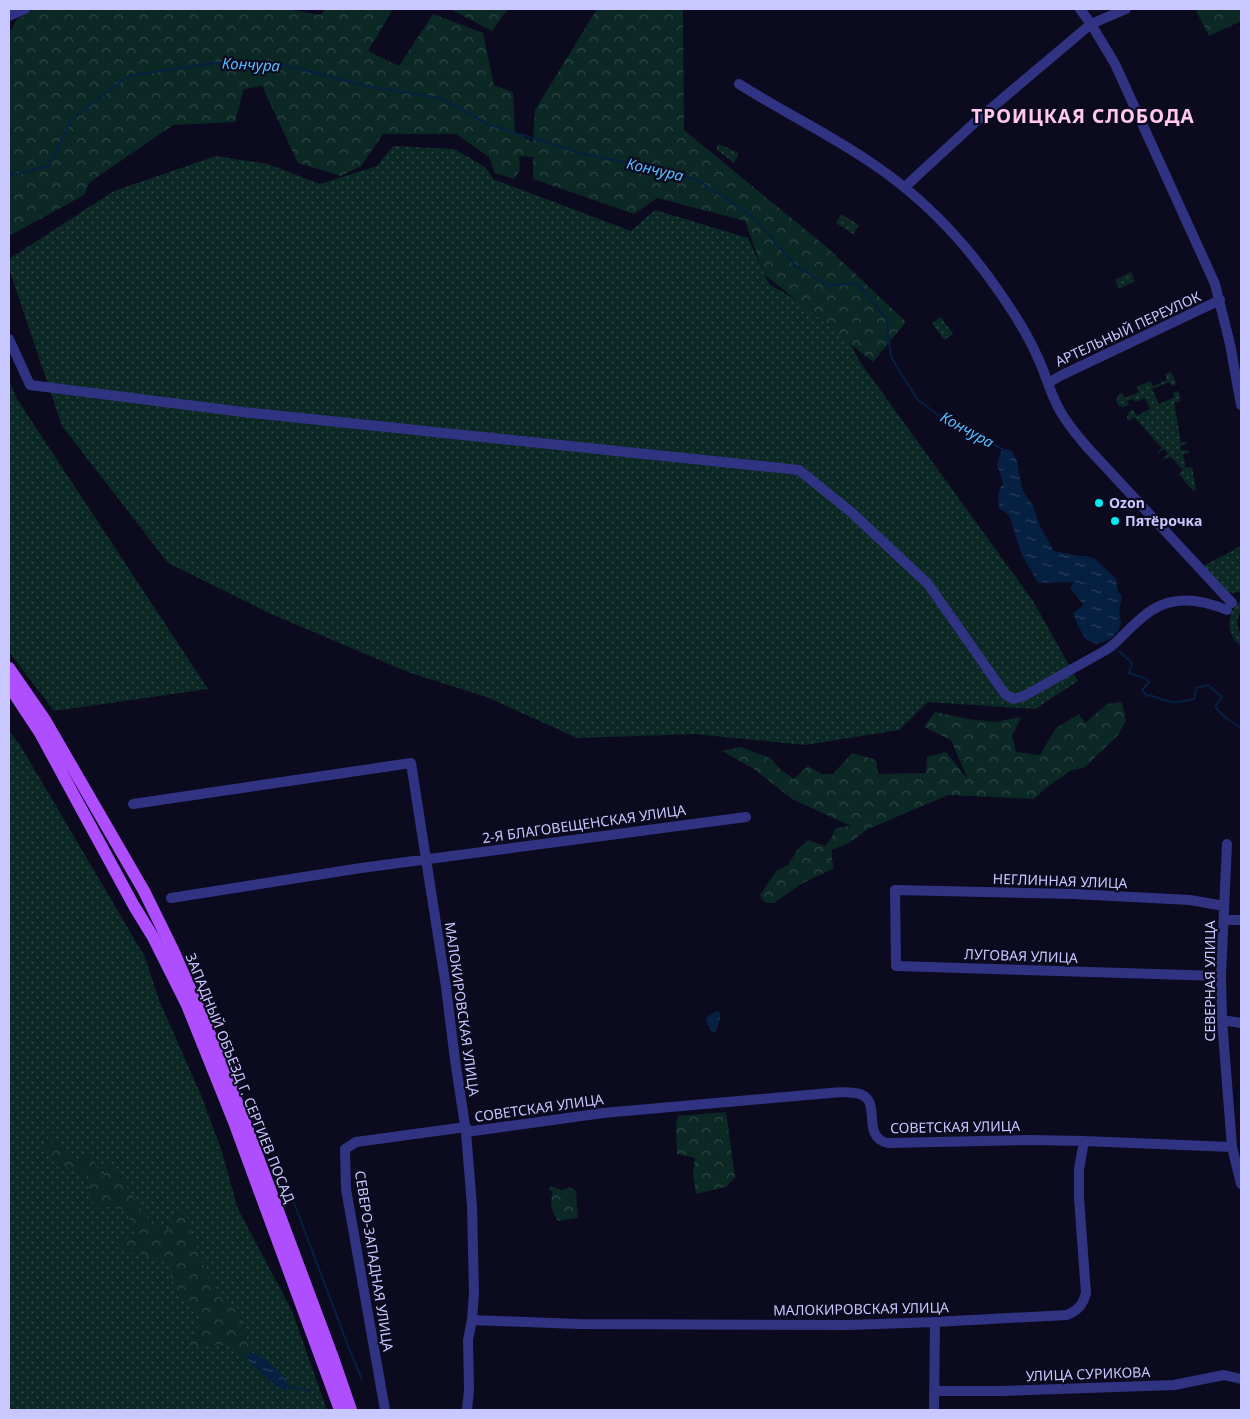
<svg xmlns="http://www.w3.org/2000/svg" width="1250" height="1419" font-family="'Noto Sans',sans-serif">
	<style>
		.grass { fill: url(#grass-dots) }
		.forest { fill: url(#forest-crowns) }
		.water { fill: url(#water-ripples) }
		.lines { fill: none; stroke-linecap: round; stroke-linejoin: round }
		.stream { stroke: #062041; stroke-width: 2 }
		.minor { stroke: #303382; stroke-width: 10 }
		.major { stroke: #af4eff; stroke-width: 12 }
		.poi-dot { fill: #00ecf2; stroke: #0c0a1e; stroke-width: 2 }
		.labels { text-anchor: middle; stroke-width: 4.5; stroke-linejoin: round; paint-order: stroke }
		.street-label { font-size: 14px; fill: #c9c7ff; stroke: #0c0a1e }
		.poi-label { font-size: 14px; font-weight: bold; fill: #c9c7ff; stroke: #0c0a1e; text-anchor: start }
		.water-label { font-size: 15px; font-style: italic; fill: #55bdff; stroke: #0c0a1e }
		.district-label { font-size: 19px; font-weight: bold; letter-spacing: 1px; fill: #ffc9ef; stroke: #0c0a1e }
	</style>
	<defs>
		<pattern id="grass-dots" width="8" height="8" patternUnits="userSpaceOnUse" patternTransform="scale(1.25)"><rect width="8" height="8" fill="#0c2825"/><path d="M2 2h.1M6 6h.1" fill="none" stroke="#2e4646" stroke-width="1.8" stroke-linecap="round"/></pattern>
		<pattern id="forest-crowns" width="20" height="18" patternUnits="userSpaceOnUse" patternTransform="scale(1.25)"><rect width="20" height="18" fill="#0c2825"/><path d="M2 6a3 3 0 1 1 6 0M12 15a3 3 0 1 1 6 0" fill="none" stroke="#2e4646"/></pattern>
		<pattern id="water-ripples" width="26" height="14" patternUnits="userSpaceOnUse" patternTransform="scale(1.25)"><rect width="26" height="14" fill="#062041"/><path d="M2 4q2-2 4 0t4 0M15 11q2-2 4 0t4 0" fill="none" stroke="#293f5e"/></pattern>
	</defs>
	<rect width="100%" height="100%" fill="#0c0a1e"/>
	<path class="grass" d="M719,144l20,9 -5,10 -18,-14z
		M393,146l61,3 31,18 8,12 138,52 24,-21 93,28 21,46 72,42 19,36 173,239 45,80 -43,28 -107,-7 -29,28 -94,15 -110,-11 -118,4 -88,-40 -81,-26 -137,-58 -103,-51 -106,-137 -53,-157v-10l105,-68 102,-35 52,8 52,20 57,-18z
		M841,214l18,11 -6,9 -17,-11z
		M1131,272l4,9 -16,8 -4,-9z
		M941,317l12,17 -9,6 -12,-17z
		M1171,372l5,10 -1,3 -3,1 -3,-4 -17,7 7,15 16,-7 -2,-4 4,-2 2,1 1,9 -6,2 7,40 6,-1v2l-7,2 2,5 6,-1 1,3 -6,1 3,14 6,-1 4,23 -3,1 -14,-17 4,-4 -13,-14 -5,3 -2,-1 5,-5 -4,-4 -5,4 -2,-1 5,-4 -28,-31 -4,4 -3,-3 1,-5 3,-3h3l2,6 14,-7 -5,-11 -10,4 -2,-3 -6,2 2,4 -5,2 -5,-1 -3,-5 3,-7 3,-1 3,5 14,-6 -2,-5 13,-6 3,5 14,-6 -2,-6z
		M9,380l8,19 191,290 -154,22 -45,-59z
		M1241,546v45c-6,2 -10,3 -16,-1l-22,-24z
		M1241,600v10l-3,7 -1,6 1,5 3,7v11c-16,-11 -15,-34 0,-46z
		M9,730l11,15 125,212 14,43 42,95 20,54 17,60 54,102 35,99h-318z"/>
	<path class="forest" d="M33,9h253l35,6 4,-6h68l-25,42 31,15 34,-52 50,19 11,52 19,7 2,40 18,10 2,-32 62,-101h86l1,121 145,119 77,73 -33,40 -109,-88 -19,-53 -88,-23 -23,16 -101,-35v-22l-14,-1 1,14 -6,9 -19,-6 -6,-16 -33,-23h-73l-22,32 -20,10 -43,-13 -36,-77 -18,3 -9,33 -62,3 -83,57 -6,13 -75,41v-207l3,1 3,-9z
		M450,9h58l-16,22z
		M1195,9h46v12l-32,15z
		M1122,702l4,19 -8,14 -33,32 -15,4 -24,17 -12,11 -86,-4 -80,34 -19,14 -17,7v10l2,8 -33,16 -27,19h-7l-5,-3 -2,-5 17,-25 11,-5 9,-15 11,-10 17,6 7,-9 3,-9 16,-2 -59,-27 -38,-30 -32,-18 19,-4 29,11 11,12 13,9 14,-13 14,8h11l19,-21 24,7 2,14 48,-1 1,-16 19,-5 22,28 -17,-40 -27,-13 11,-15 33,7 27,3 26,-5 -9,19 4,16 24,3 16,-27 23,-14 6,9 22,-19z
		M726,1112l9,65 -9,10 -30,7 -3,-20 2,-16 -18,-4 -1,-31 2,-7z
		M46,1127c4,4 9,8 11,12 7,13 8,17 23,21l7,-5 4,1 12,21 5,-13 8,7 35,52 11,5 6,1 4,-3 -1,-9 4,-1 1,-6 8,-2 4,11 6,22 9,18 1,13 5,7 4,-4 2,8 -3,6 9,9 16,9 18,56 -29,-18 -38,1 14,-27 -23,-24 -9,-19 4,-8 -14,-9 -36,-8 -11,-7 22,-10c-2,-10 -8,-26 -21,-28 -5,0 -11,2 -16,3l-7,-8 -3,-26c-18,-5 -35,-14 -48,-26l13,-6 -13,-15z
		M551,1186l11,4 8,-3 6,4 2,27 -20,3c-6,-9 -9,-18 -5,-29l-5,-3z"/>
	<path class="water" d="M1002,449l9,1 6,11 5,28 11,17 7,20 14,25 26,5h7l8,3 21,20 2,12 4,5 -3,15 2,12 -3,8 -8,8 -13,5 -11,-4 -9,-16 -4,-11 11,-8 -14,-17 4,-6 -36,1 -16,-28 -13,-40 -10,-7 -1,-15 5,-10 -6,-19z
		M718,1011l3,4 -5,17h-4l-5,-8 -1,-5 3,-4z
		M250,1352l15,7 21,19 2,9 -3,4 -11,-7 -29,-26z"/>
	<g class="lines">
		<path class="stream" d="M9,176l40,-10 22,-46 57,-44 84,-13 68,1 87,22 73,12 50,27 87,27 65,14 56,14 56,38 41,47 33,21 29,-3 29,35 5,39 26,42 21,16 64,34 1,3
			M1119,651l13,12 -3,10 16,5 4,4 -7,8 5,6 3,-1c19,8 24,9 44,4l2,-11 12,-3 14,12 -7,10 12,12 14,9
			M287,1184l61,162 14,33
			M288,1387l21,3"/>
		<path class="minor" d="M1080,9l11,15 24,40 100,220 15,60 11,61
			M9,16l16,-7
			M739,84c44,28 91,50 134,80 49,33 93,79 127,129 14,20 28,42 38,65 9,19 13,39 24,56 7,12 16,22 25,33l145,156
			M905,187l16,-15 61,-56 109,-92 35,-15
			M9,339l21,46 213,27 556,58 52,42 77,72 77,110 8,5 11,-3 82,-46 7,-5c12,-11 25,-26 39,-35 23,-15 51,-10 75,0
			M1048,383l14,-8 158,-75
			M133,804l278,-41 35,224 9,73 11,72 6,74 2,87 -2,27 -4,20 1,50 -2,20
			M1227,844l-6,132 1,44 10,127
			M171,898l190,-30 385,-51
			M1225,920h16
			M1221,976l-325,-10 -1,-76 179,4 116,6 34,6
			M1222,1020l19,3
			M466,1132l137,-19 216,-19c11,-1 24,-3 36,-1 31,4 3,43 33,50l142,-3 54,1 148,6 9,37
			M472,1320l106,4 271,1 86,-3 132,-7c11,-5 16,-10 19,-22l-7,-95v-29l5,-28
			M934,1391h67l173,-6 50,-10 17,4
			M385,1410l-39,-221 -1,-40 11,-7 110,-15
			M934,1410l1,-88"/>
		<path class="major" d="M9,668l36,52 99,171 29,59 34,77 37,93 88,235 19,55
			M9,686l31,47 94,173 19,31 34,68 47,117 106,288"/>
	</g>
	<g class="poi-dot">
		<circle cx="1099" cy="503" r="5"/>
		<circle cx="1115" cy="521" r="5"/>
	</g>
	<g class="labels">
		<g class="street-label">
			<text transform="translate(1128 329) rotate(-25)" y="5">АРТЕЛЬНЫЙ ПЕРЕУЛОК</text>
			<text transform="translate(584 824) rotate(-8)" y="5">2-Я БЛАГОВЕЩЕНСКАЯ УЛИЦА</text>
			<text transform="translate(1060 881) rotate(2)" y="5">НЕГЛИННАЯ УЛИЦА</text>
			<text transform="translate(1021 956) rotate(2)" y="5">ЛУГОВАЯ УЛИЦА</text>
			<text transform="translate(1210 981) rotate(-90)" y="5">СЕВЕРНАЯ УЛИЦА</text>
			<text transform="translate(462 1009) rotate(82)" y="5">МАЛОКИРОВСКАЯ УЛИЦА</text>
			<text transform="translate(240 1078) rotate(68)" y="5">ЗАПАДНЫЙ ОБЪЕЗД Г. СЕРГИЕВ ПОСАД</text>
			<text transform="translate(539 1108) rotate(-8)" y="5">СОВЕТСКАЯ УЛИЦА</text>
			<text transform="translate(955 1127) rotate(-1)" y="5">СОВЕТСКАЯ УЛИЦА</text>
			<text transform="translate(374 1261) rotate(81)" y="5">СЕВЕРО-ЗАПАДНАЯ УЛИЦА</text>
			<text transform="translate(861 1309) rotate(-1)" y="5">МАЛОКИРОВСКАЯ УЛИЦА</text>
			<text transform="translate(1088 1374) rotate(-2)" y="5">УЛИЦА СУРИКОВА</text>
		</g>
		<g class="poi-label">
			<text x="1109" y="508">Ozon</text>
			<text x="1125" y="526">Пятёрочка</text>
		</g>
		<g class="water-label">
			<text transform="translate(251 65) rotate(3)" y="5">Кончура</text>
			<text transform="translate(655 170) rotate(13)" y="5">Кончура</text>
			<text transform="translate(967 430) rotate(29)" y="5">Кончура</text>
		</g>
		<g class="district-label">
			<text x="1083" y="123">ТРОИЦКАЯ СЛОБОДА</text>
		</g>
	</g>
	<rect width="1250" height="1419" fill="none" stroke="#c9c7ff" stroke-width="20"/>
</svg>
